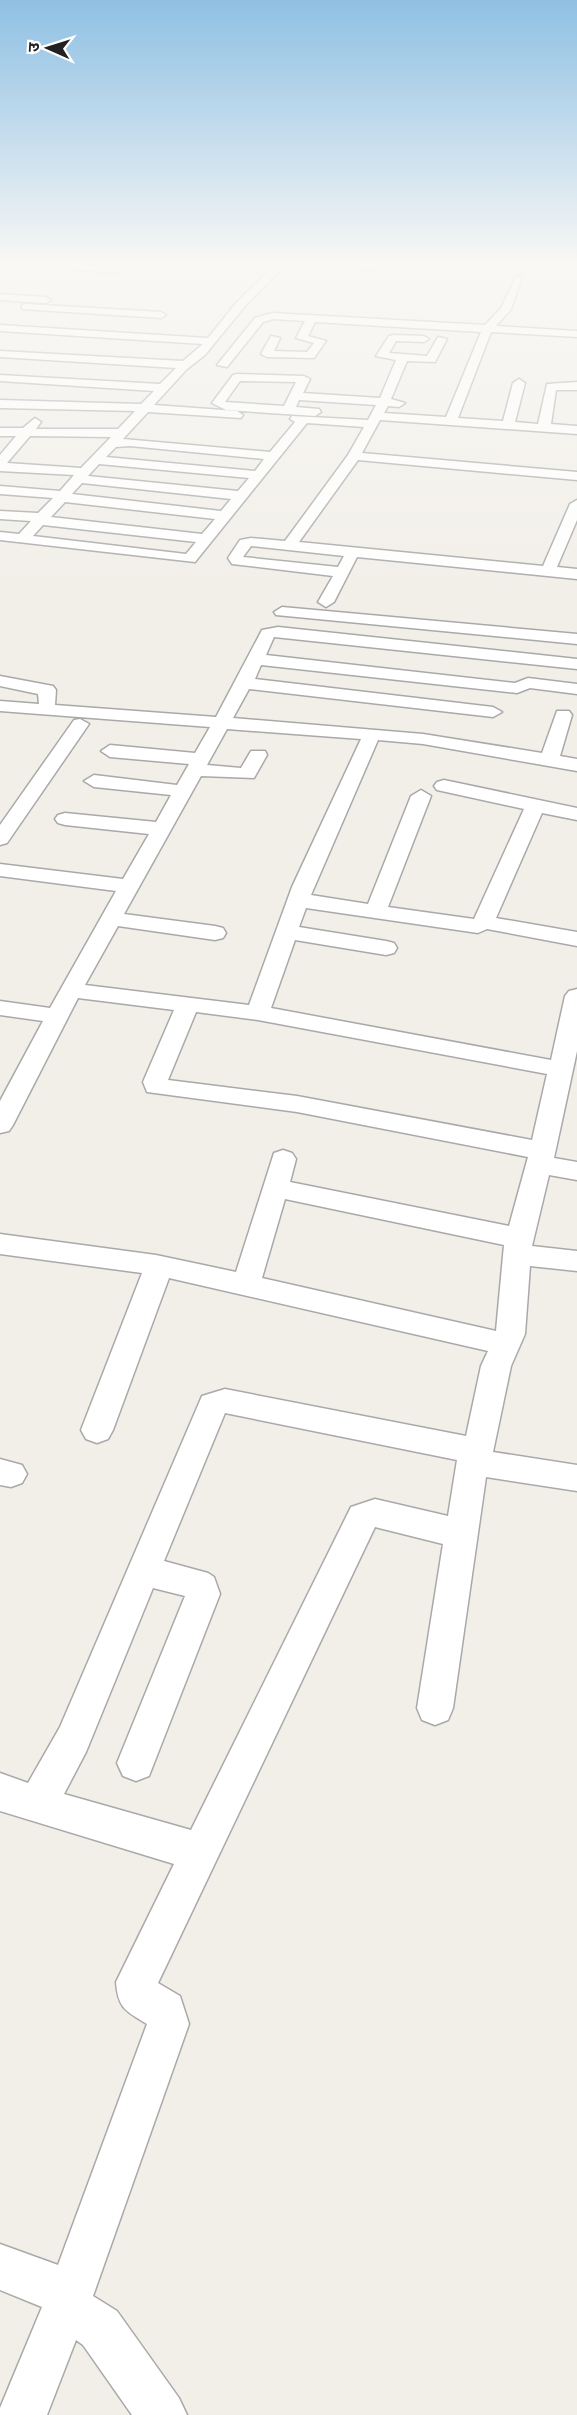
<svg xmlns="http://www.w3.org/2000/svg" width="577" height="2415" font-family="Roboto,'Noto Sans Devanagari',sans-serif">
	<style>
		.lines { fill: none; stroke-linecap: round; stroke-linejoin: round }
		.minor-casing { stroke: #a9a9a9; stroke-width: 3 }
		.minor { fill: #fff; fill-rule: evenodd }
	</style>
	<rect width="100%" height="100%" fill="#f2efe9"/>
	<g class="lines">
		<defs>
			<path id="minor" d="M0,261l75,1 49,8 -5,3 -119,-9z
				M279,261l97,3 5,3 -5,3 -91,-5 -40,41 -40,49 -18,14 -33,36 83,6 6,4 -2,3 -93,-6 -25,27 147,13 25,-30 -5,-3 2,-3 76,4 8,-15 -77,-5 -3,7 23,2 2,3 -6,4 -89,-6 -14,-7 21,-28 4,-1 67,2 6,3 -7,14 77,5 16,-38 -20,-4 13,-20 4,-1 31,1 5,3 -5,3 -28,-1 -7,12 38,3 11,-19 9,2 -12,23 -28,-1 -16,38 14,4 -6,4 -11,-1 -4,7 62,4 35,-85 -166,-10 -7,14 18,5 -12,17 -47,-1 -6,-3 10,-18 9,2 -6,13 33,1 7,-9 -18,-5 9,-17 -32,-2 -10,3 -36,45 -10,-2 38,-47 17,-5 213,12 16,-17 15,-31h6l-11,32 -15,17 81,5v6l-86,-5 -33,86 45,3 10,-38 6,-4 6,4 -10,39 23,2 9,-40 30,-2v8h-21l-5,34 26,2v8l-197,-14 -18,33 215,19v8l-219,-20 -59,82 244,24 27,-62 7,-4v20l-20,47 20,2v10l-220,-22 -23,45 -8,5 -8,-5 15,-26 -101,-12 -4,-6 12,-18 11,-2 34,3 63,-86 16,-28 -57,-4 -112,139 -195,-22v-8l19,2 12,-13 -31,-2v-8l38,2 15,-15 -53,-4v-8l60,5 14,-16 -74,-4v-16l16,-19h-16v-8h23l12,-10 6,4 -5,7h82l17,-18 -135,-3v-8l141,4 13,-13 -154,-10v-6l160,9 16,-16 -176,-11v-6l183,10 20,-17 -203,-13v-6l208,13 29,-36zM240,381l56,1 -12,24 -59,-4zM30,436l81,1 -30,31 -74,-5zM130,446l134,13 -9,12 -149,-14 10,-10zM99,464l150,14 -11,13 -150,-15zM82,483l149,16 -10,12 -149,-17zM65,502l150,17 -13,15 -151,-17zM43,525l153,17 -10,12 -153,-18zM251,546l93,10 -6,11 -95,-10z
				M543,261h34v5l-29,-2z
				M0,294l46,3 5,3 -5,3 -46,-3z
				M26,304l135,8 5,3 -5,3 -139,-9v-4z
				M282,607l295,27v10l-301,-29 -2,-3z
				M278,627l299,32v10l-303,-32 -8,18 249,28 13,-5 49,6v10l-47,-6 -13,5 -256,-28 -6,14 238,28 9,5 -9,5 -244,-28 -16,29 190,16 119,19 15,-42h12l3,4 -12,41 17,3v12l-154,-27 -45,-4 -67,155 57,9 43,-108 10,-6 10,6 -43,111 86,12 50,-110 -87,-19 -3,-4 3,-4 7,-2 133,28v12l-35,-7 -46,105 81,14v14l-90,-17 -9,4 -172,-25 -7,19 87,14 8,2 3,5 -3,5 -8,2 -91,-15 -24,68 280,52 14,-64 4,-5 8,-2v62l-23,107 23,4v18l-28,-5 -17,71 45,5v20l-47,-5 -5,68 -14,32 -18,86 84,13v26l-91,-14 -33,231 -5,12 -13,5 -13,-5 -5,-12 26,-164 -68,-17 -217,456 22,13 9,28 -96,272 24,15 62,87 8,17h-55l-49,-70 -7,-5 -29,75h-47v-7l42,-101 -42,-17v-46l58,21 89,-241c-21,-13 -29,-15 -31,-42l58,-118 -174,-53v-38l28,10 32,-56 142,-331 23,-7 241,47 15,-70 7,-15 -319,-73 -56,152 -5,9 -11,4 -11,-4 -5,-9 61,-157 -142,-19v-20l156,21 80,17 38,-119 9,-3 9,3 4,6 -6,23 219,44 19,-69 -231,-45 -150,-20 -4,-10 31,-72 -96,-12 -65,127 -4,6 -9,2v-32l43,-80 -43,-6v-14l50,7 66,-117 -116,-15v-12l123,15 26,-45 -84,-9 -7,-2 -3,-4 3,-4 7,-2 91,9 15,-27 -77,-8 -10,-6 10,-6 83,10 12,-21 -79,-7 -9,-6 9,-6 85,8 15,-26 -210,-16v-10l39,3 -1,-10 -38,-8v-10l53,10 3,4 -1,15 161,12 46,-87zM227,729l134,10 -69,148 -43,118 -164,-20 33,-59 97,14 8,-2 3,-5 -3,-5 -8,-2 -91,-12 77,-138 53,2 13,-23 -2,-4h-14l-10,17 -34,-3zM196,1012l62,8 289,54 -15,66 -235,-44 -129,-16zM285,1199l219,46 -8,86 -234,-53zM225,1413l232,47 -9,56 -73,-17 -24,8 -160,323 -127,-36 22,-42 67,-164 32,8 -68,167 6,13 13,5 13,-5 71,-182 -6,-17 -6,-4 -44,-12z
				M80,719l9,5 -82,119 -7,2v-20l74,-105z
				M0,1459l22,6 5,9 -5,9 -11,4 -11,-2z"/>
		</defs>
		<use href="#minor" class="minor-casing"/>
		<use href="#minor" class="minor"/>
	</g>
	<linearGradient id="sky" x2="0" y2="1"><stop stop-color="#8fc0e4"/><stop offset="0.44" stop-color="#f9f8f5"/><stop offset="1" stop-color="#f9f8f5" stop-opacity="0"/></linearGradient>
	<rect width="577" height="599" fill="url(#sky)"/>
	<g transform="translate(48 48) rotate(273)" stroke="#ffffff" stroke-width="4.5" paint-order="stroke">
	<path d="M0-4.5L10 22L0 15L-10 22Z" fill="#222222"/>
	<text y="-9" font-size="16" font-weight="bold" text-anchor="middle" fill="#222222">उ</text>
	</g>
</svg>
